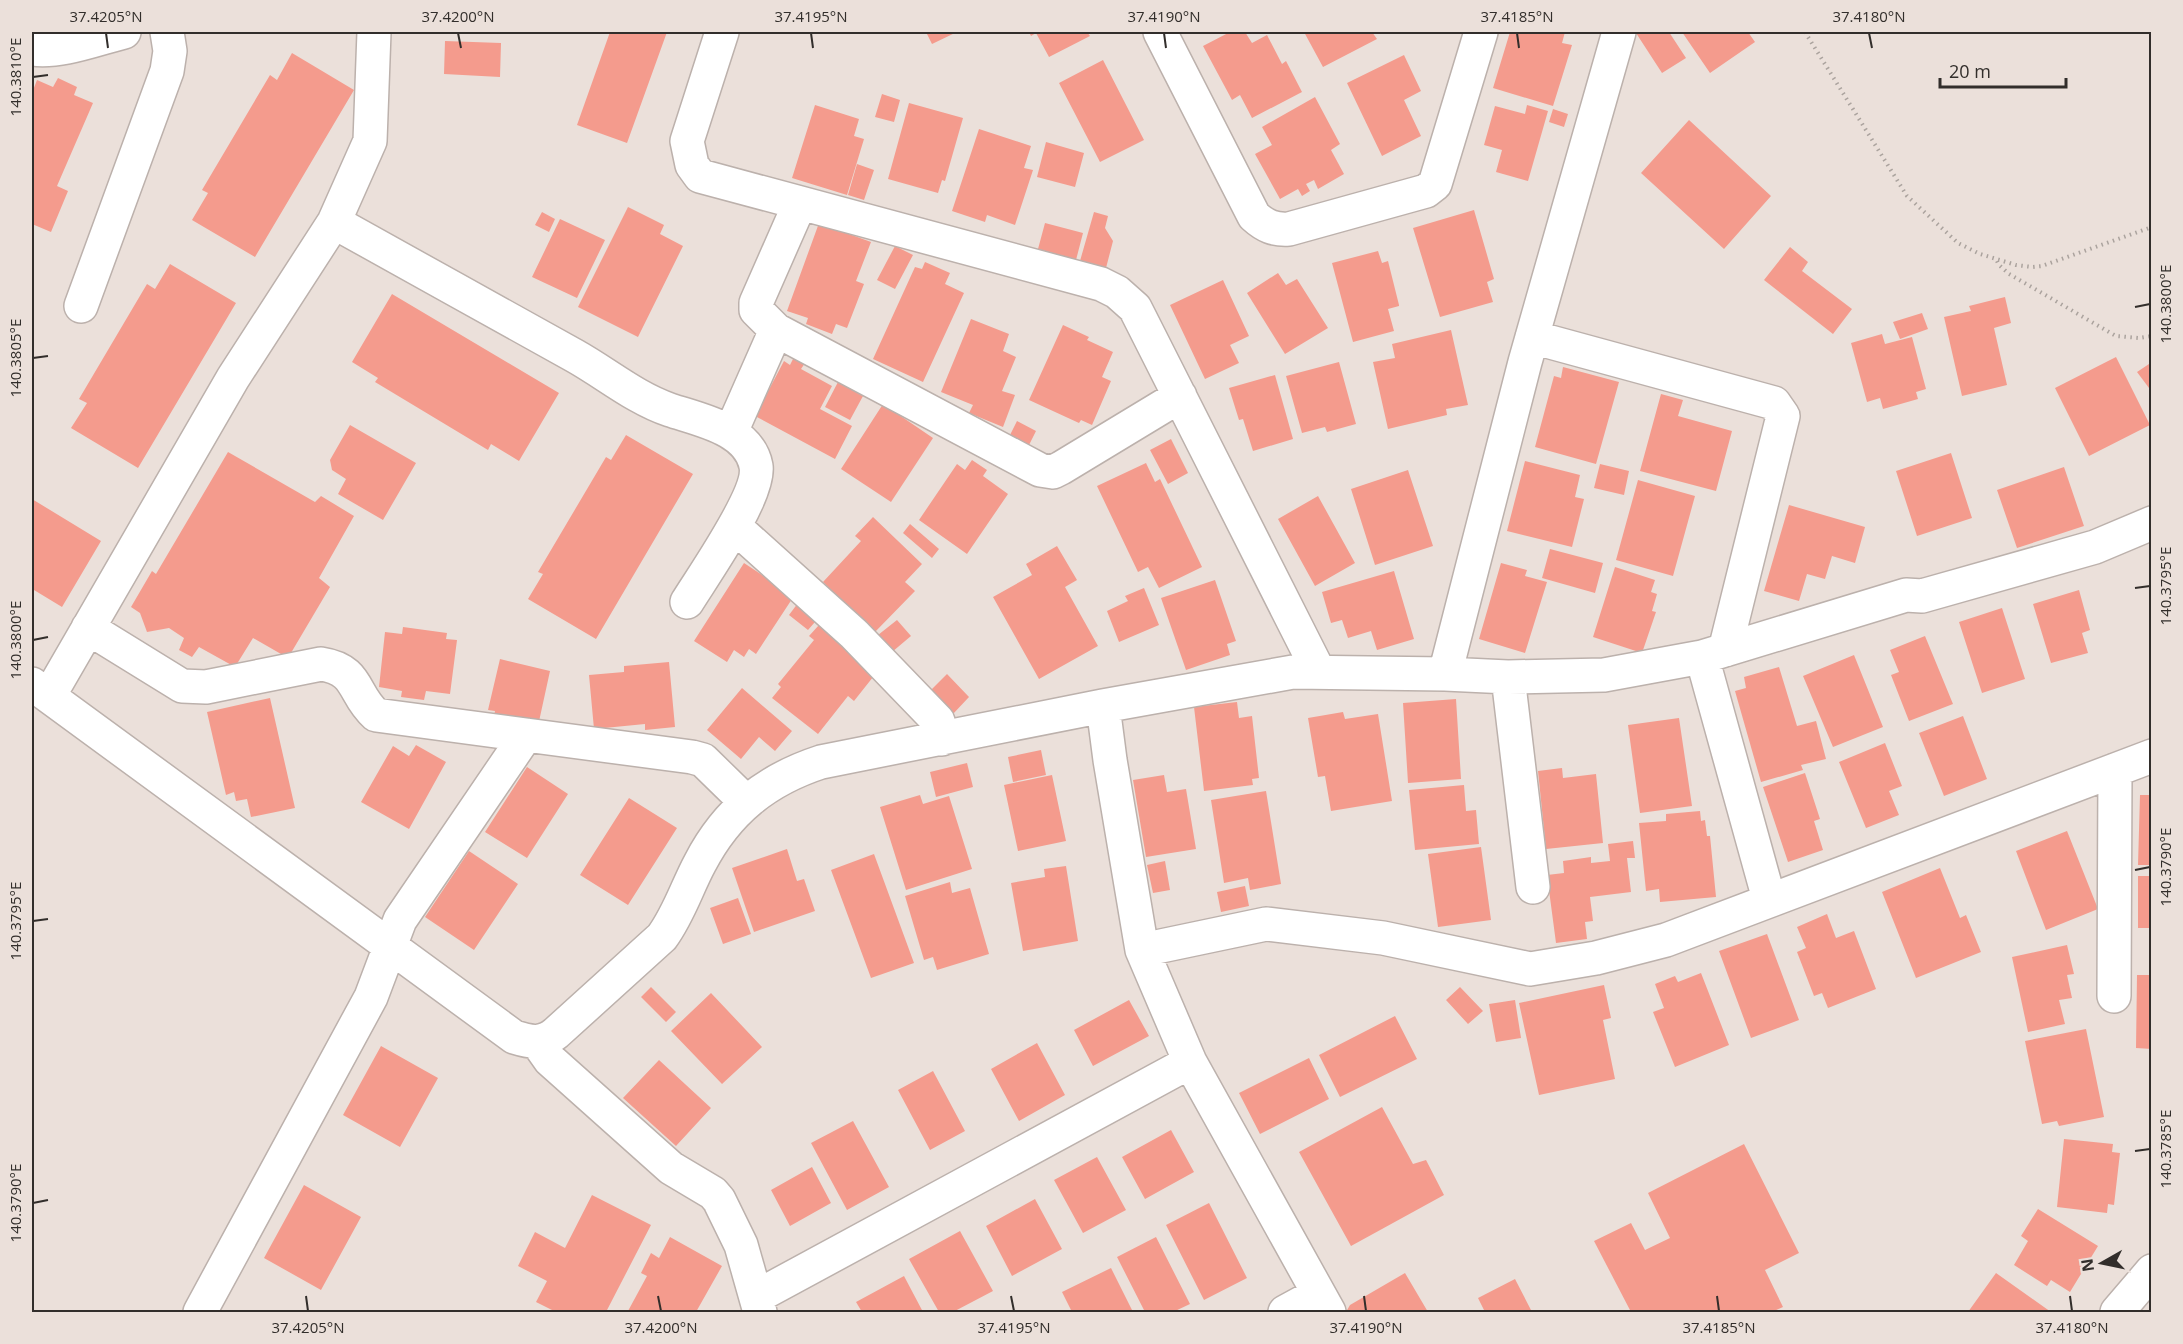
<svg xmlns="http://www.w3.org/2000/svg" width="2183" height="1344" font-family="'Open Sans',sans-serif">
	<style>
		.building { fill: #f49b8d }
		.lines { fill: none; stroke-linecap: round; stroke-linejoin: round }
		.minor-casing { stroke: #bcb1ac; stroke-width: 36 }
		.path { stroke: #aba39e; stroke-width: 4; stroke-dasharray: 1.5 4.5; stroke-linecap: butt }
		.minor { stroke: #fff; stroke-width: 33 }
		.ticks { fill: none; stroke: #322e2b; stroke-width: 2 }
		.neatline { fill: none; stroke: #322e2b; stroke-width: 2 }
		.ticks-label { font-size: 15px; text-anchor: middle; fill: #322e2b }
	</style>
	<rect width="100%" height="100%" fill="#ebe0da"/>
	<path class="building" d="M610,32h57l-40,111 -50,-18z
		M926,32h31l-25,12z
		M1029,32h58l3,4 -41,21 -13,-24 -5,3z
		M1230,32h15l7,11 15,-8 15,29 4,-3 16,31 -50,26 -12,-23 -8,5 -29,-54z
		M1304,32h68l5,7 -54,28z
		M1510,32h55l-3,11 10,2 -19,61 -60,-18z
		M1637,32h32l17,26 -24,15 -26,-40z
		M1682,32h66l7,10 -45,31z
		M445,41l56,2 -1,34 -56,-3z
		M292,53l62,37 -99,167 -63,-37 16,-27 -6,-3 68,-115 7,5z
		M1404,55l17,36 -17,9 17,36 -39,20 -35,-73z
		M1103,60l41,80 -44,22 -41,-79z
		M58,78l19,9 -3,8 19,8 -36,83 11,5 -17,41 -19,-8v-131l5,-13 16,7z
		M882,94l18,6 -6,22 -19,-5z
		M1315,97l25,47 -9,6 13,24 -26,15 -4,-9 -8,4 4,7 -8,5 -4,-7 -18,10 -25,-45 17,-9 -10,-18z
		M909,103l54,15 -18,63 -3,-1 -4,13 -50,-14z
		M815,105l44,14 -5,17 10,3 -17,56 -55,-17z
		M1527,105l21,6 -20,70 -32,-9 6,-22 -18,-5 11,-39 30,8z
		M1553,109l15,5 -4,13 -15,-5z
		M1689,120l82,76 -47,53 -83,-76z
		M979,129l52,17 -7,22 9,2 -18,55 -28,-10 -2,7 -33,-11z
		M1046,142l38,11 -9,34 -38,-10z
		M857,164l17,6 -10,30 -16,-5z
		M628,207l36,18 -4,9 23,12 -45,91 -60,-30z
		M1474,210l20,69 -7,3 6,20 -53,15 -27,-89z
		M542,212l13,7 -6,13 -14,-7z
		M1094,212l14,4 -3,12 8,13 -7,27 -26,-7z
		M560,219l45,21 -28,58 -45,-21z
		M819,223l52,19 -15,39 8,3 -17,44 -11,-4 -4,10 -26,-10 2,-6 -21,-7z
		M1045,223l38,10 -7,27 -38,-11z
		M895,246l18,9 -18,34 -18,-9z
		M1790,247l18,15 -6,9 50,38 -19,25 -69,-54z
		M1378,251l4,12 6,-2 11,44v1l-11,3 6,22 -41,11 -21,-79z
		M925,262l25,11 -5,11 19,9 -41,89 -50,-23 42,-92 7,2z
		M170,264l66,39 -98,165 -67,-40 16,-25 -8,-4 68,-115 8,5z
		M1278,273l8,12 11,-6 31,49 -43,26 -38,-61z
		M1223,280l26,56 -19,9 9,18 -34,16 -35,-74z
		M392,294l167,99 -40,68 -28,-17 -3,6 -113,-68 3,-4 -26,-16z
		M2005,297l6,26 -17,5 13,57 -45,11 -18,-79 27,-6 -2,-5z
		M1922,313l6,16 -28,10 -7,-17z
		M971,319l38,15 -6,17 13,6 -14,34 13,4 -12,32 -34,-14 4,-8 -32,-13z
		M1063,325l26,12 -2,3 26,12 -11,25 9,4 -19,44 -11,-5 -2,3 -50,-23z
		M1451,330l17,75 -22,4 1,6 -59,14 -15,-67 22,-4 -3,-14z
		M1882,334l3,10 27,-7 14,52 -10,3 2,7 -35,10 -3,-11 -13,4 -16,-59z
		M794,357l11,6 -4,6 31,17 -12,23 32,17 -17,33 -80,-43 29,-55 6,4z
		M2116,357l34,68 -61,31 -34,-68z
		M1339,362l17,62 -29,8 -2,-5 -23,6 -16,-57z
		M2152,362v30l-15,-20z
		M1563,367l56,15 -23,82 -61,-17 19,-71 7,2z
		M1275,375l18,64 -40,12 -10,-32 -4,1 -10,-32z
		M838,382l25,14 -13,24 -25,-13z
		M1661,394l22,6 -5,16 54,15 -16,60 -76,-20z
		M883,404l50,34 -42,64 -50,-33z
		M1017,421l19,10 -7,14 -19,-10z
		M350,425l66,38 -33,57 -45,-26 8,-15 -14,-9 -2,-10z
		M626,435l67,39 -97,165 -68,-40 15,-25 -5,-2 68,-115 5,3z
		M1171,439l17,34 -20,11 -18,-34z
		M228,452l87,50 6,-6 33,20 -35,62 11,9 -42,71 -35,-20 -18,29 -36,-20 -7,10 -13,-7 5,-12 -15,-10 -22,4 -7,-19 -9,-6 21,-36 4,3z
		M1951,453l21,65 -55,18 -21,-65z
		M972,460l15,10 -4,6 25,18 -41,60 -48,-34 38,-56 8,6z
		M1525,461l55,14 -5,22 9,2 -12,48 -65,-16z
		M1146,463l9,19 5,-3 42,88 -43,21 -11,-21 -10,5 -41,-86z
		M1600,464l29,7 -5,24 -30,-7z
		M2064,467l20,59 -67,22 -20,-58z
		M1408,470l25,76 -58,19 -24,-76z
		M1638,480l57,16 -22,80 -57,-16z
		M1318,496l37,67 -40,23 -37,-67z
		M32,499l69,42 -39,66 -28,-17 -2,5z
		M1789,505l76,22 -10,36 -23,-7 -7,23 -18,-5 -8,27 -35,-10z
		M873,517l49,47 -17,18 10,9 -40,41 -52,-50 38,-41 -6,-5z
		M910,524l29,25 -7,9 -29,-25z
		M1057,546l20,34 -12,7 33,59 -59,33 -46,-82 39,-22 -6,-11z
		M1550,549l53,14 -8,30 -53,-15z
		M744,563l50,33 -38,58 -7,-5 -5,8 -10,-7 -7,12 -33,-21z
		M1501,563l26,7 -2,6 22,6 -22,71 -46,-14z
		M1615,567l40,13 -4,12 6,2 -5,17 4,1 -14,41 -49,-16z
		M1394,571l20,68 -37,11 -6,-19 -23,7 -6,-18 -11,3 -9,-31z
		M1215,580l21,61 -9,3 3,11 -44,15 -25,-72z
		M1144,588l15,37 -40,17 -12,-31 21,-10 -3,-5z
		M2079,590l11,40 -8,3 6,20 -37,10 -18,-59z
		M801,599l20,16 -13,15 -19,-15z
		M2002,608l23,71 -43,14 -23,-71z
		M897,620l14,16 -19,16 -14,-17z
		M819,625l58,47 -23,29 -6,-5 -30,38 -46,-36 9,-11 -3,-3 36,-44 -5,-4z
		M403,627l44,6 -1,6 11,1 -7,54 -24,-3 -2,9 -23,-3 1,-6 -23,-4 6,-55 17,2z
		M1925,636l28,68 -44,17 -18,-46 8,-3 -9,-22z
		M1854,655l29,72 -50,20 -30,-71z
		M500,659l50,12 -12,55 -44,-10 1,-5 -7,-1z
		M669,662l6,65 -30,3v-6l-51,5 -5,-54 35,-3v-6z
		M1779,667l18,59 19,-5 10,38 -25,6 2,5 -42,12 -26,-91 11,-3 -2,-11z
		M947,674l22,23 -16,17 -23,-23z
		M742,688l50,43 -17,20 -16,-14 -18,22 -34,-29z
		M270,698l25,110 -44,9 -4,-18 -11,2 -2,-9 -8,3 -19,-83z
		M1456,699l5,80 -53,4 -5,-80z
		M1237,702l2,16 13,-2 7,62 -7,1 1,6 -49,6 -10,-84z
		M1343,712l2,7 33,-5 14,87 -61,10 -6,-35 -7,1 -10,-59z
		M1963,716l24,63 -43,17 -25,-63z
		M1679,718l13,88 -52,7 -12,-88z
		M1885,743l17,43 -13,5 10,24 -33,13 -27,-66z
		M416,745l30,17 -37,67 -48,-27 32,-56 16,10z
		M1041,750l5,25 -33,7 -5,-25z
		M967,763l6,24 -37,10 -6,-25z
		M527,767l41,27 -41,64 -42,-26z
		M1562,768l1,10 33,-4 7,69 -57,6 -8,-78z
		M1805,773l15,46 -6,2 9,29 -35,12 -25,-75z
		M1052,775l14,66 -48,10 -14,-66z
		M1164,775l3,17 19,-3 10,60 -50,8 -13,-77z
		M1464,785l2,26 10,-1 3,34 -64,6 -6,-60z
		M1266,791l15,93 -31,6 -2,-12 -24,5 -13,-83z
		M920,795l3,9 26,-8 23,73 -66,21 -26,-83z
		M2140,795h12v70h-14z
		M629,798l48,30 -49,77 -48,-30z
		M1700,811l1,10 4,-1 2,16h3l6,61 -56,5 -1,-13 -13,2 -7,-68 27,-2v-7z
		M2067,831l31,78 -52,21 -30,-79z
		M1633,841l2,17h-8l4,34 -41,5 3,24 -8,1 2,17 -31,4 -9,-68 17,-2 -1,-12 28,-4v6l19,-2 -2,-17z
		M1481,847l10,73 -53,7 -10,-73z
		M787,849l10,32 7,-2 11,32 -61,21 -22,-64z
		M469,851l49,33 -44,66 -49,-33z
		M874,854l40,109 -43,15 -40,-108z
		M1165,861l5,29 -17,3 -6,-28z
		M1066,866l12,75 -55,10 -12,-68 34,-6 -1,-8z
		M1940,868l20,50 6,-3 15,37 -65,26 -34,-86z
		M2138,876h14v52h-14z
		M950,882l2,11 18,-5 19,66 -52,16 -4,-13 -9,3 -19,-64z
		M1245,886l4,20 -28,6 -4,-20z
		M738,898l13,36 -28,10 -13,-36z
		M1827,914l9,24 18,-7 22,58 -48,19 -6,-15 -8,3 -17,-44 9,-4 -9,-21z
		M1767,934l32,86 -48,18 -32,-87z
		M2067,945l7,29 -7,1 5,23 -13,2 6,24 -37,8 -16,-75z
		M1701,973l28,72 -54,22 -22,-55 11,-4 -9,-24 20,-8 3,6z
		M2137,975h15v74l-16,-1z
		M1604,985l7,33 -8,2 12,59 -76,16 -20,-92z
		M651,987l25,25 -10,10 -25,-25z
		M1460,987l23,24 -15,13 -22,-24z
		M711,993l51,54 -40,37 -51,-53z
		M1129,1000l20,36 -56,30 -19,-36z
		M1515,1000l6,38 -25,4 -7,-38z
		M1395,1016l22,43 -77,38 -21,-42z
		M2086,1029l18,88 -45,9 -2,-5 -15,3 -17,-83z
		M1037,1043l28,52 -46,26 -28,-52z
		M381,1046l57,32 -38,69 -57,-32z
		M1309,1058l20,41 -69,35 -21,-41z
		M659,1060l52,48 -35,38 -53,-48z
		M933,1071l32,60 -35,19 -32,-60z
		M1382,1107l31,57 13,-4 18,35 -93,51 -52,-94z
		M853,1121l36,66 -42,23 -36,-67z
		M1171,1130l23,42 -49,27 -23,-42z
		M2064,1139l49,5 -1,8 8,1 -6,52 -6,-1 -1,9 -50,-6z
		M1744,1144l55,109 -34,17 18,37 -11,5h-141l-37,-71 37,-18 14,27 25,-12 -22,-45z
		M1097,1157l29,53 -43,23 -29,-53z
		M812,1167l19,36 -41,23 -19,-36z
		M304,1185l57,32 -40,73 -57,-32z
		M592,1195l59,30 -45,87h-50l-20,-10 11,-21 -29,-15 17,-34 30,16z
		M1035,1199l27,50 -50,27 -26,-50z
		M1209,1203l38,75 -43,22 -38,-75z
		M2038,1209l60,37 -28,46 -19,-12 -4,6 -33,-21 14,-24 -7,-5z
		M960,1231l33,60 -40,21h-14l-30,-53z
		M670,1237l52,29 -26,46h-65l-3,-1 19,-35 -6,-3 10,-20 8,5z
		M1156,1237l34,67 -17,8h-28l-28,-55z
		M1111,1268l22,44h-61l-10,-20z
		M1405,1273l23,39h-82l4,-7z
		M1996,1273l55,39h-83z
		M904,1276l19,36h-61l-6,-10z
		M1515,1279l17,33h-47l-7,-14z"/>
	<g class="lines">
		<defs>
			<path id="minor" d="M722,32l-35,109 5,24 8,11 401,108 16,8 18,16 184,364
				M1160,32l94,184c11,10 20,14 35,13l137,-38 9,-7 46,-152
				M32,49c29,4 64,-10 92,-17
				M334,222c80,45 161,89 241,134 32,18 60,42 95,54 30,10 79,19 86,56 5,28 -53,110 -69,136
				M81,306l86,-235 3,-20 -3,-19
				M776,330l264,140 13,2 8,-4 119,-72
				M1532,337l242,66 9,13 -58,234
				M731,432l45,-102 -20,-20v-7l44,-100
				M735,527l119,107 84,87 4,18
				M88,628l94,58 24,1 115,-23c39,6 31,30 55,51l316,42 11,3 43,42
				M1702,657l67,242
				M1445,674l80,-312 94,-330
				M1508,677l25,210
				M32,684l482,353c16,5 28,8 42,-4l106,-96c17,-23 25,-50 38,-74 27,-52 66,-83 121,-101l282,-56 190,-34 152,2 63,3 96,-2 98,-18 204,-62 16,1 173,-49 57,-24
				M49,696l184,-318 101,-156 36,-81 4,-109
				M1103,706l7,54 32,190 48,112 139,250
				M1142,950l124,-26 117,14 147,31 66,-11 70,-18 486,-184
				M2114,996l1,-226
				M538,1043l12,17 121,108 42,25 6,7 22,45 19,67
				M756,1297l434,-235
				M200,1312l171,-315 29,-77 126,-185
				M1285,1312l33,-18
				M2117,1312l35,-41"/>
		</defs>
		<use href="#minor" class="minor-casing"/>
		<path class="path" d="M1805,32l102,164 51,47 22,11 36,11 16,2 10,-1 110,-39
			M1997,261l2,4 10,9 107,62 23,2 13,-2"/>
		<use href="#minor" class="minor"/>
	</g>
	<path class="ticks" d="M106,33l2,15M458,33l3,15M811,33l2,15M1164,33l2,15M1517,33l2,15M1869,33l3,15M33,77l15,-2M2135,307l15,-3M33,358l15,-2M2135,588l15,-2M33,640l15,-3M2135,870l15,-3M33,921l15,-2M2135,1151l15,-2M33,1203l15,-3M306,1296l2,15M658,1296l3,15M1011,1296l3,15M1364,1296l2,15M1717,1296l2,15M2070,1296l2,15"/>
	<rect width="2183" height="1344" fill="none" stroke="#ebe0da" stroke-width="66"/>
	<g transform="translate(2102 1263) rotate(261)" stroke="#ebe0da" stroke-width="4.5" paint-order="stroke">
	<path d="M0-4.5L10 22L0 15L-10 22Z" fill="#322e2b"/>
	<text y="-9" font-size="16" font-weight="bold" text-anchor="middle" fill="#322e2b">N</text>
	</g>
	<path d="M1940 78v9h126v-9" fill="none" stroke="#322e2b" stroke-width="3"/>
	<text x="1949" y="78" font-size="18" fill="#322e2b" stroke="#ebe0da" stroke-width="4.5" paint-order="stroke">20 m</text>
	<rect x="33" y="33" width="2117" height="1278" class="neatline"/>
	<g class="ticks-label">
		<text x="106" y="22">37.4205°N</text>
		<text x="458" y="22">37.4200°N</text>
		<text x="811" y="22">37.4195°N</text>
		<text x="1164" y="22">37.4190°N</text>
		<text x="1517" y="22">37.4185°N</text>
		<text x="1869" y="22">37.4180°N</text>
		<text transform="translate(16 77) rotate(-90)" y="5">140.3810°E</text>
		<text transform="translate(2166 304) rotate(-90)" y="5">140.3800°E</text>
		<text transform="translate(16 358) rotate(-90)" y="5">140.3805°E</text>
		<text transform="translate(2166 586) rotate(-90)" y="5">140.3795°E</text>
		<text transform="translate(16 640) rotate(-90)" y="5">140.3800°E</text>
		<text transform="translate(2166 867) rotate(-90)" y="5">140.3790°E</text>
		<text transform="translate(16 921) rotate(-90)" y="5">140.3795°E</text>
		<text transform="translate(2166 1149) rotate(-90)" y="5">140.3785°E</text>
		<text transform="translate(16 1203) rotate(-90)" y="5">140.3790°E</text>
		<text x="308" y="1333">37.4205°N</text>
		<text x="661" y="1333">37.4200°N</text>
		<text x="1014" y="1333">37.4195°N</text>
		<text x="1366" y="1333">37.4190°N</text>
		<text x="1719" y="1333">37.4185°N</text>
		<text x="2072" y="1333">37.4180°N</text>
	</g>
</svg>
